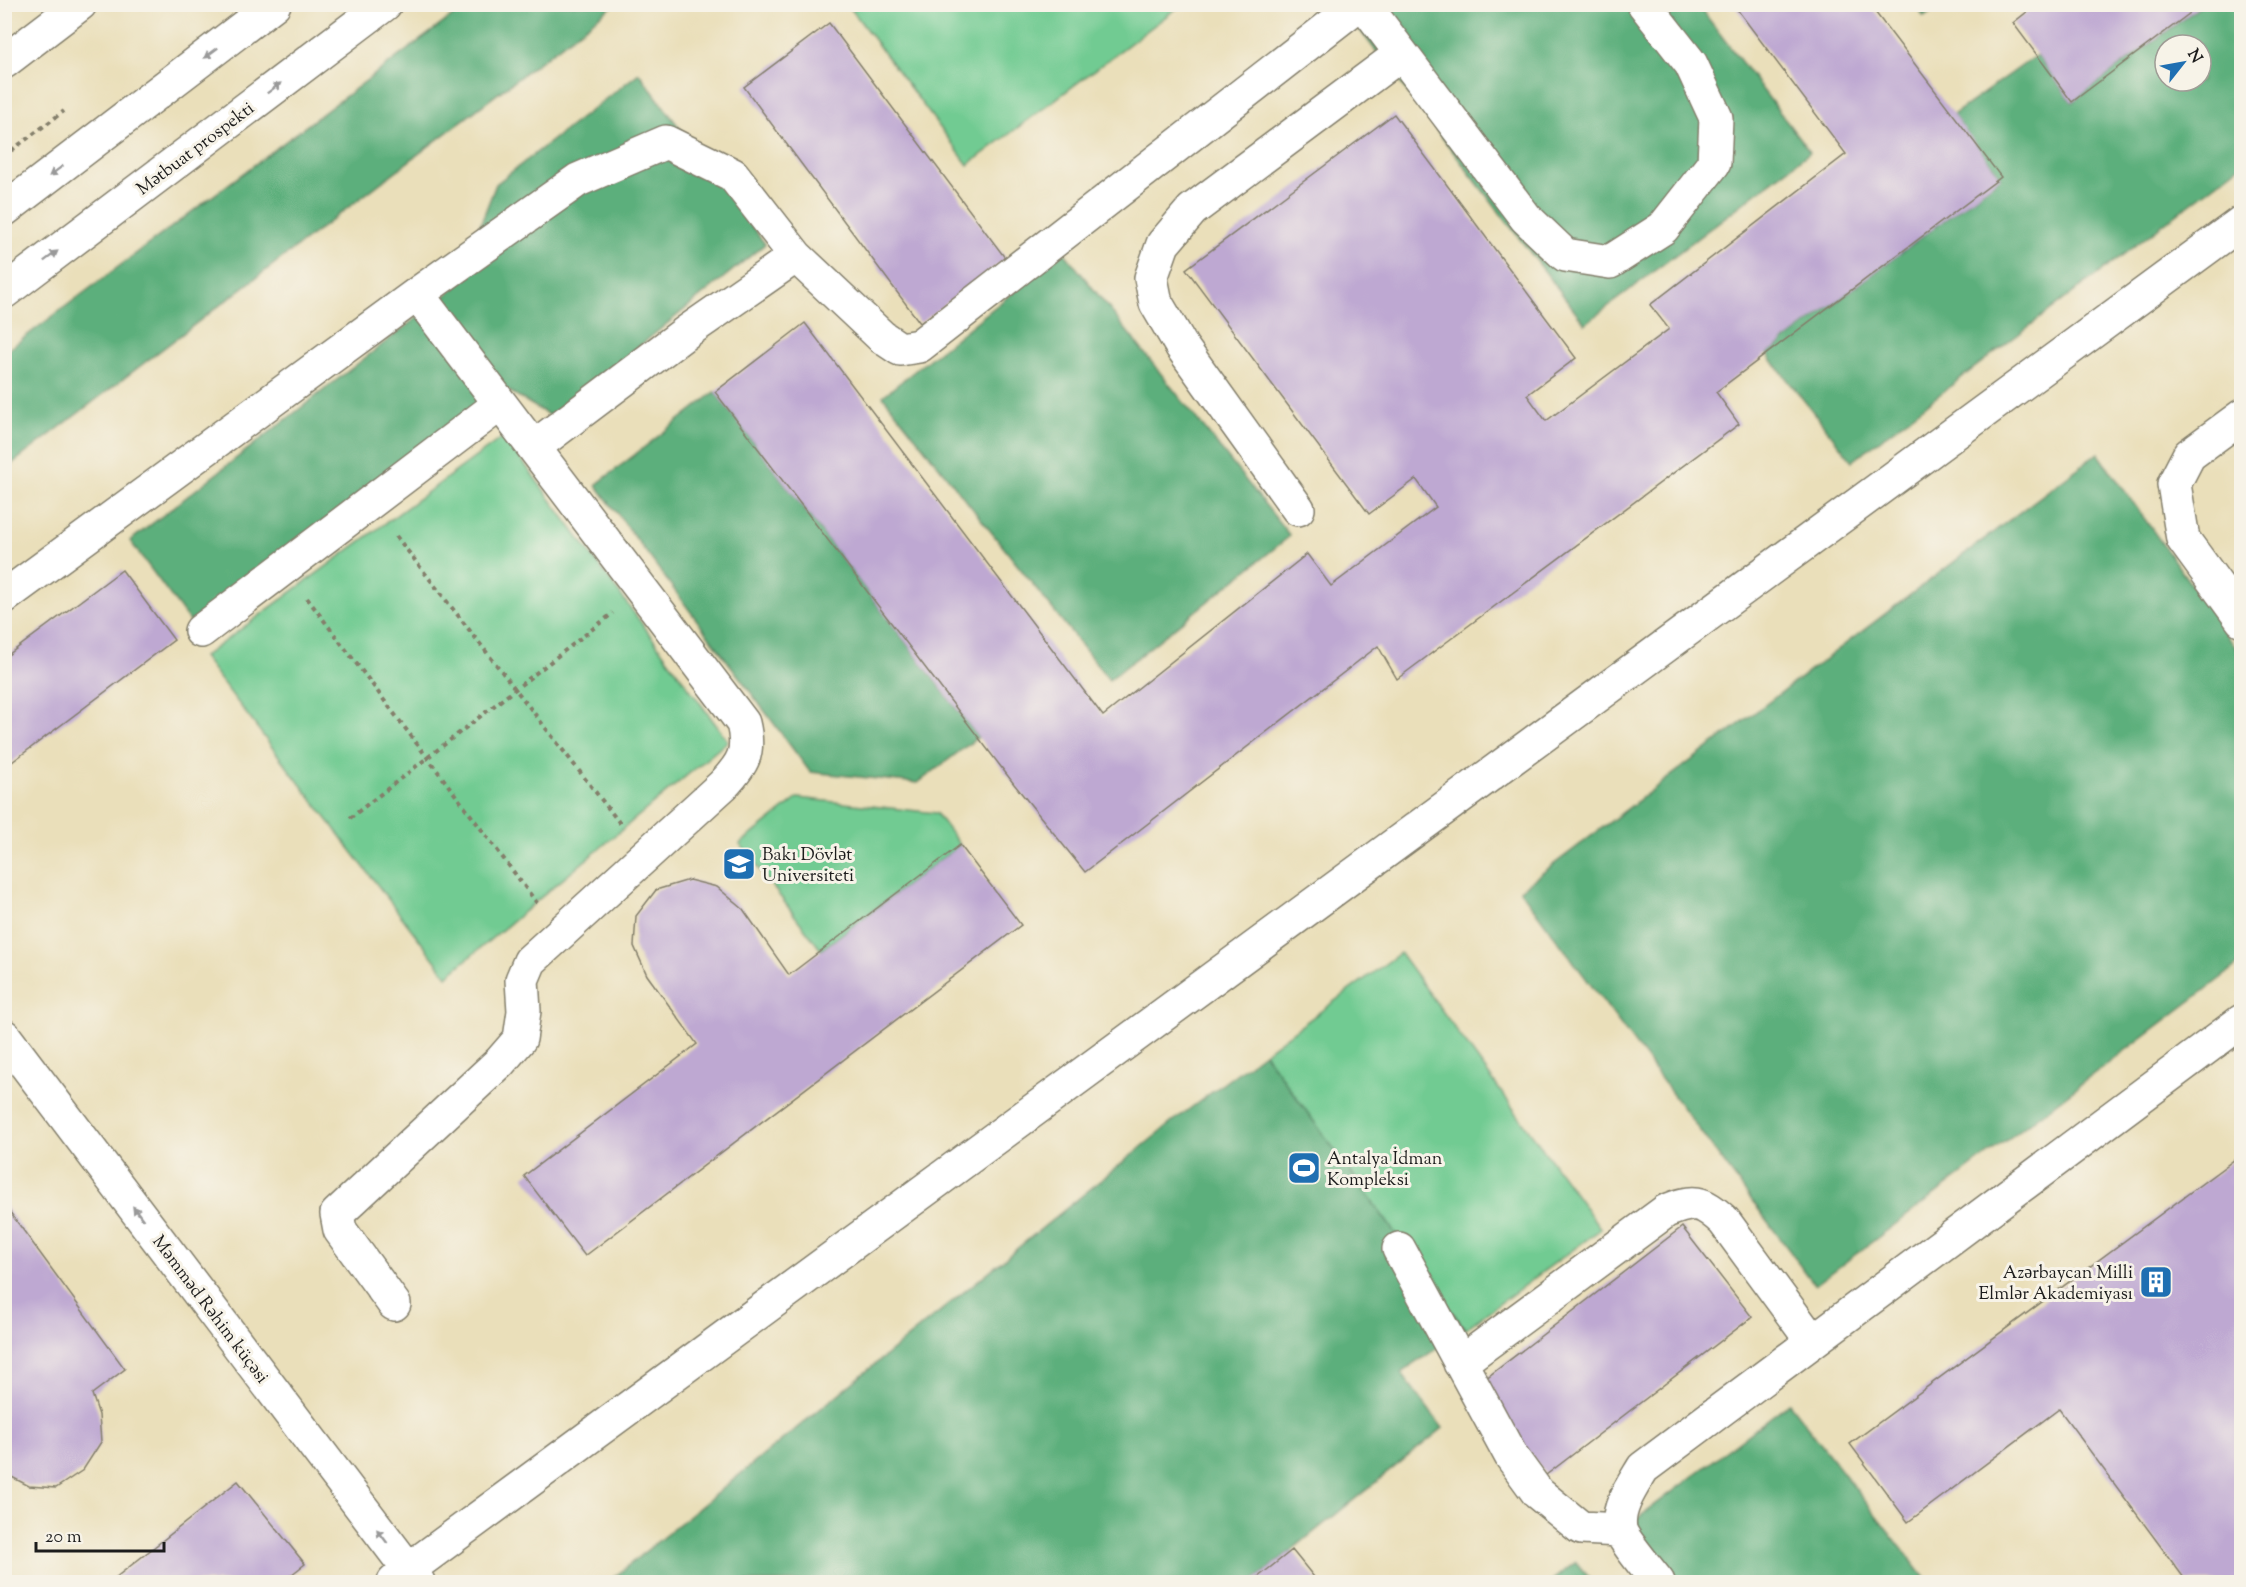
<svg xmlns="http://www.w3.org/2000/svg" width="2246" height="1587" font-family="'Sorts Mill Goudy',serif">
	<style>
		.green { fill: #71cb92; stroke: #467457; stroke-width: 1.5 }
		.forest { fill: #5caf7c; stroke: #3c664c; stroke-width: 1.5; fill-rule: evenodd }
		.building { fill: #bea8d2 }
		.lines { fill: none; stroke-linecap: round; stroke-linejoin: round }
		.minor-casing { stroke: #837e6b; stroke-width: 36 }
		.major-casing { stroke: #837e6b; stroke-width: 36 }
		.path { stroke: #837e6b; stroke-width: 4; stroke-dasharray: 4.5 4.5; stroke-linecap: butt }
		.minor { stroke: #fff; stroke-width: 33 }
		.major { stroke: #fff; stroke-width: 33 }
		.oneway { fill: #999 }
		.labels { text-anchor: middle; stroke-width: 6; stroke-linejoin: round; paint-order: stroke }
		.street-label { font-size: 18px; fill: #1c1c1c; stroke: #f7f3e8 }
		.poi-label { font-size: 18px; fill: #1c1c1c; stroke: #f7f3e8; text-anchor: start }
	</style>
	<rect width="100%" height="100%" fill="#f7f3e8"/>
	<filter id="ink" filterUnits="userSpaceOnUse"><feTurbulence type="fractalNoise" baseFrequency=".0167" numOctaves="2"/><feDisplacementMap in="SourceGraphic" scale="12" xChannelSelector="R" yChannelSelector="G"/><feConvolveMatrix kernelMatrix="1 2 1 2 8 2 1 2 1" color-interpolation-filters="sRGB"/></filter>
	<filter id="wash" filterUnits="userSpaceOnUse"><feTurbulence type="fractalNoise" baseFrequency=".008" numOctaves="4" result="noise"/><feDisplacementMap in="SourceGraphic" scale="24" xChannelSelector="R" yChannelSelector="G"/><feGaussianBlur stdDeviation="1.35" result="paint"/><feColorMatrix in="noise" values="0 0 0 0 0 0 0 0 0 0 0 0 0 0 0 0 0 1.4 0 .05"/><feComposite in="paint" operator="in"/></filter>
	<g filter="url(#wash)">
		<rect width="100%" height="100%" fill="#eadfba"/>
		<path class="green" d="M848,5h333l-213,160z
			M504,436l224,305 -281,235 -244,-319z
			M798,798l138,15 24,32 -139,105 -81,-106z
			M1400,953l201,276 -136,100 -201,-276z"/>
		<path class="forest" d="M467,5h147l-609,464v-117z
			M1383,5h315l112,147 -225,172 -229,-299z
			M1915,5h26l-17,12z
			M2202,5h39v160l-389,296 -85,-107 234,-177 -48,-62 84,-60 35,47zM2165,45h36v36h-36z
			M639,73l126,171 -213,173 -48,-29 -314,234 -60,-81 326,-254 40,-103z
			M1064,252l226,284 -181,144 -226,-284z
			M715,392l263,345 -60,46 -108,-11 -214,-287z
			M2098,453l143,202v308l-426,322 -295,-395z
			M1264,1053l201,276 -64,44 42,55 -191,154h-644l568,-463z
			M1789,1403l139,179h-253l-45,-58z
			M1576,1562l16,20h-42z"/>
		<g id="blocks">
			<path class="building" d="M1733,4h136l132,173 -285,215 23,32 -342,255 -19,-33 -293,226 -71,-88 -299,-392 90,-69 298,393 204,-162 24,32 105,-79 -20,-28 -47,35 -183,-245 208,-155 182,244 -49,37 19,26 123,-92 -19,-24 196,-151z
				M2037,4h165l-130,98 -59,-79z
				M829,23l177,236 -86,64 -176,-236z
				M122,570l52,70 -170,128v-110z
				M960,845l61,80 -436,331 -61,-80 173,-132 -50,-69 -13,-29 2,-30 20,-26 33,-10 28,7 26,22 46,66z
				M2242,1154v428h-55l-128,-173 -151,113 -58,-78z
				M4,1204l121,165 -33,25 7,21 2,27 -18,28 -27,18 -27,-2 -25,-13z
				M1682,1227l70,90 -206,158 -70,-89z
				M238,1481l67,83 -23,18h-172z
				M1292,1550l26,32h-66z"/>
		</g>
	</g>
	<g filter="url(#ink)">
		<use href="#blocks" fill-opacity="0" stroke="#837e6b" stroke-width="1.5"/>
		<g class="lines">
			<defs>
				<path id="minor" d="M1364,4l162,214 39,37 45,7 53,-34 51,-65 2,-45 -25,-54 -47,-60
					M4,62l76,-58
					M2242,416l-53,39 -15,29 9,55 59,81
					M534,447l154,-116 108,-75 86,81 18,12 19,-3 440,-342
					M1298,509l-116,-162 -26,-44 -5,-25 12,-34 29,-34 209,-156
					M4,597l413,-303 161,-114 88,-38 67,33 63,81
					M201,631l299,-227
					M4,1036l414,546
					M1399,1249l112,207 27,37 43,35 39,2
					M394,1304l-54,-74 -3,-16 163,-152 20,-23 4,-28 -2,-31 8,-19 193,-176c21,-22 27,-33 20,-62l-326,-429
					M1460,1363l206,-152c28,-11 35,-11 58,10l88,120
					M394,1582l14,-12 1834,-1348
					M1658,1582c-8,-10 -36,-44 -38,-53 -4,-21 13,-44 23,-61l599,-447"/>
				<path id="major" d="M4,210l270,-206
					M4,292l381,-288"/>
			</defs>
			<use href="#minor" class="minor-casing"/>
			<use href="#major" class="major-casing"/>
			<path class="path" d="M4,156l60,-45
				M396,536l226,290
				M307,598l230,305
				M350,818l263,-205"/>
			<use href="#minor" class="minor"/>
			<use href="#major" class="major"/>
		</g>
		<defs><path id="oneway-solid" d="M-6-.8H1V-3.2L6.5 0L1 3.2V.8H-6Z" transform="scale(1.5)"/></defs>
		<g class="oneway">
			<use href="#oneway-solid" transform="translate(211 53) rotate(143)"/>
			<use href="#oneway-solid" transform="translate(274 88) rotate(-37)"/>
			<use href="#oneway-solid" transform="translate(56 171) rotate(143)"/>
			<use href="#oneway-solid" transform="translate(51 256) rotate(-37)"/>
			<use href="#oneway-solid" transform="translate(138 1213) rotate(-127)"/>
			<use href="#oneway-solid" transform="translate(382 1536) rotate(-127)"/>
		</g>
	</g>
	<defs>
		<symbol id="university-square" viewBox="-11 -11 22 22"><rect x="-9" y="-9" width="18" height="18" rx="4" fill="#1f6fb2" stroke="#f7f3e8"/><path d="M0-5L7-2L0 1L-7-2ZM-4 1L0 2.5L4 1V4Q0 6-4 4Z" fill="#fff"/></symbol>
		<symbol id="stadium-square" viewBox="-11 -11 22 22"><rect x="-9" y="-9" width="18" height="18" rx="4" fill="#1f6fb2" stroke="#f7f3e8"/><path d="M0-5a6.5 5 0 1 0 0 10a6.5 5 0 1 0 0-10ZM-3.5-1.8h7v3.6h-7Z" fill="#fff"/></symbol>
		<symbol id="building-square" viewBox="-11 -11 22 22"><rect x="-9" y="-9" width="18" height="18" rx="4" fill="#1f6fb2" stroke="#f7f3e8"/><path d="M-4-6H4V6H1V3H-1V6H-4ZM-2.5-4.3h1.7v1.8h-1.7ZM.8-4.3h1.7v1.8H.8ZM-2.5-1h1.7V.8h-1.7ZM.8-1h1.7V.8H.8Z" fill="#fff"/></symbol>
	</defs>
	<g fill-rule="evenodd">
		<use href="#university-square" x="720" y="845" width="38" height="38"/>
		<use href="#stadium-square" x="1285" y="1149" width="38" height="38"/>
		<use href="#building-square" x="2137" y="1263" width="38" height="38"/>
	</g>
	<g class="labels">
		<g class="street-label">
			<text transform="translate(195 148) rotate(-37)" y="6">Mətbuat prospekti</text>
			<text transform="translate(211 1309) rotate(53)" y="6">Məmməd Rəhim küçəsi</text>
		</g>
		<g class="poi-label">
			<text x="762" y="860">Bakı Dövlət<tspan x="762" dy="21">Universiteti</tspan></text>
			<text x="1327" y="1164">Antalya İdman<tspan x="1327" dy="21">Kompleksi</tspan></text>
			<text x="2133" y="1278" text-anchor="end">Azərbaycan Milli<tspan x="2133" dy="21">Elmlər Akademiyası</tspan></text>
		</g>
	</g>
	<rect width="2246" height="1587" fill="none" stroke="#f7f3e8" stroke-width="24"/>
	<g transform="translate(2183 63) rotate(59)"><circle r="28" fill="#f7f3e8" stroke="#9f9d96" stroke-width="1.5"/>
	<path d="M0-4.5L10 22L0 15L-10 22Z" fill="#1f6fb2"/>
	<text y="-9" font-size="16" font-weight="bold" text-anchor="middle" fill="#1c1c1c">N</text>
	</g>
	<path d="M36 1542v9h128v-9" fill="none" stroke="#1c1c1c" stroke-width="3"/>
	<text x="45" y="1542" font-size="18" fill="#1c1c1c" stroke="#f7f3e8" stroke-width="4.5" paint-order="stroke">20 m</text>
</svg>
